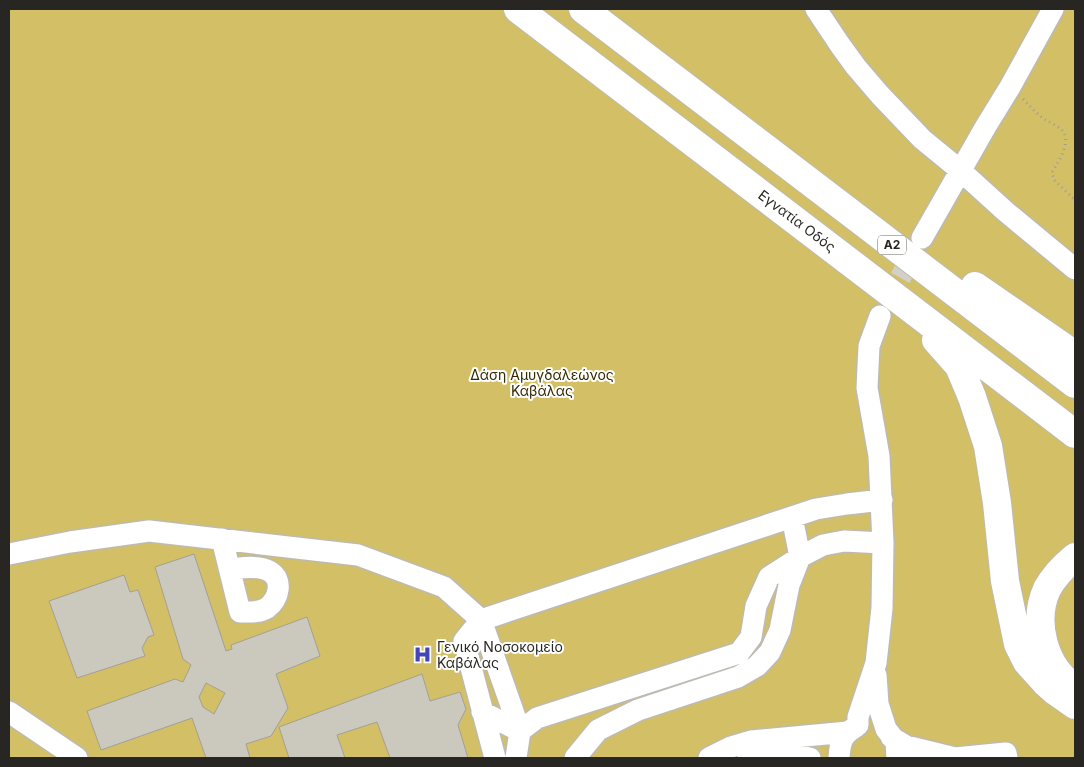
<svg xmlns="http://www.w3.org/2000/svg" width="1084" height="767" font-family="Inter,sans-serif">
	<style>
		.forest { fill: #d3bf65 }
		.building { fill: #cbc9be; stroke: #a2a096; fill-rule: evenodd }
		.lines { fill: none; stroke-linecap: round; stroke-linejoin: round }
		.minor-tunnel { stroke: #d2d0c7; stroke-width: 21; stroke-dasharray: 21 11; stroke-linecap: butt }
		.minor-casing { stroke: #bdbbb1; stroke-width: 24 }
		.highway-casing { stroke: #bdbbb1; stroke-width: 30 }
		.path { stroke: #9f9e96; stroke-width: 3; stroke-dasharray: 1 4; stroke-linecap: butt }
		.minor { stroke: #fff; stroke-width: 21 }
		.highway { stroke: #fff; stroke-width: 28 }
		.labels { text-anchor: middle; stroke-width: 4; stroke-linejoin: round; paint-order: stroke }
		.shield { fill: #fff; stroke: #686764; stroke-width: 1 }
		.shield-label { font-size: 12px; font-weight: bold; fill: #272622 }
		.street-label { font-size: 14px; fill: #272622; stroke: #fff }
		.park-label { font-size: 14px; fill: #322901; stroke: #fff }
		.poi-label { font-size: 14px; fill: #272622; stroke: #fff; text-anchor: start }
	</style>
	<rect width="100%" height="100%" fill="#fdfbf0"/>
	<path class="forest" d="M9,9h1066v749h-1066z"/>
	<path class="building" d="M194,554l32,97 6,-2 -1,-4 76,-28 13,39 -44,18 12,34 -17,28 -25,8 4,14h-44l-14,-40 -91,32 -14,-39 88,-32 8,3 8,-17 -8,-6 -28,-92zM206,683l19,10 -11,21 -11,-7 -4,-10z
		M124,575l6,17 8,-2 16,45 -6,2 -6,11 3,8 -68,22 -28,-77z
		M422,674l8,27 30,-9 6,17 -8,16 10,33h-78l-13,-36 -40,13 8,23h-56l-10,-31z"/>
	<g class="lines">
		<path class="minor-tunnel" d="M885,306l32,-59"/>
		<defs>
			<path id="minor" d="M816,9l24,36 16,22 24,28 42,44 39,32 44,40 70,58
				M922,238l64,-112 24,-39 43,-78
				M222,539l18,73c10,0 19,1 27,-4 12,-9 17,-29 2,-37 -10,-6 -28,-3 -39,-2
				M9,554l61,-12 79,-11 209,24 86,32 37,33 39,111 -38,-19
				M876,675l2,29 8,25 10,13 1,16
				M9,712l68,46
				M858,725v-8l18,-54 6,-55 1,-65 -4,-87 -12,-68 2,-42 11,-30
				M891,737l15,9 49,12
				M495,758l-31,-117 17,-21 335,-111 31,-5 35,-4
				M516,758l4,-27 17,-13 202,-65 12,-16 5,-31 13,-29 31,-20 23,-12 21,-4 39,2
				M575,758l23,-28 40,-20 100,-33 19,-11 13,-14 10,-22 9,-45 11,-28 -8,-40
				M709,758l22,-11 20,-6 97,-9
				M748,758l7,-2 34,-2 21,4
				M839,758c1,-17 3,-23 18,-32
				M955,758l51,-5 1,5"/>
			<path id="highway" d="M518,9l557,425
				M583,9l492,375
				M975,286l100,69
				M936,340l23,26 13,31 16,49 9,57 8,78 13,63 9,18 18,20 10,9 20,14
				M1074,687c-30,-20 -42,-65 -27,-98 7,-13 17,-23 28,-32"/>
		</defs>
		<use href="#minor" class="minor-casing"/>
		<use href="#highway" class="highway-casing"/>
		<path class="path" d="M1023,99c7,7 13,14 21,20 5,3 12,6 17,10 12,11 -2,32 -9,43l2,8 21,20"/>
		<use href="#minor" class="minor"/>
		<use href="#highway" class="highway"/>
	</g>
	<defs>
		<symbol id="hospital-bare" viewBox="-9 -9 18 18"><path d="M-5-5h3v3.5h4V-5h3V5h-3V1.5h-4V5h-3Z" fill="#4445ba" stroke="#fff" stroke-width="2.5" paint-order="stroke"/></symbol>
	</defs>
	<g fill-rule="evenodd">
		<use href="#hospital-bare" x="410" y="642" width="25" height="25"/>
	</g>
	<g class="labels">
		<rect class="shield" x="878" y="235.5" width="28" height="19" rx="4"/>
		<g class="shield-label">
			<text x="892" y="249">Α2</text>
		</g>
		<g class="street-label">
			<text transform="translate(797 221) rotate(37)" y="5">Εγνατία Οδός</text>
		</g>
		<g class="park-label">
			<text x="542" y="380">Δάση Αμυγδαλεώνος<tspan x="542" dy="16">Καβάλας</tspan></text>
		</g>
		<g class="poi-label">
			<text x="437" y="652">Γενικό Νοσοκομείο<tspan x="437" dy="16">Καβάλας</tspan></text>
		</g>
	</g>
	<rect width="1084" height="767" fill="none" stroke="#272622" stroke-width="20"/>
</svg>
